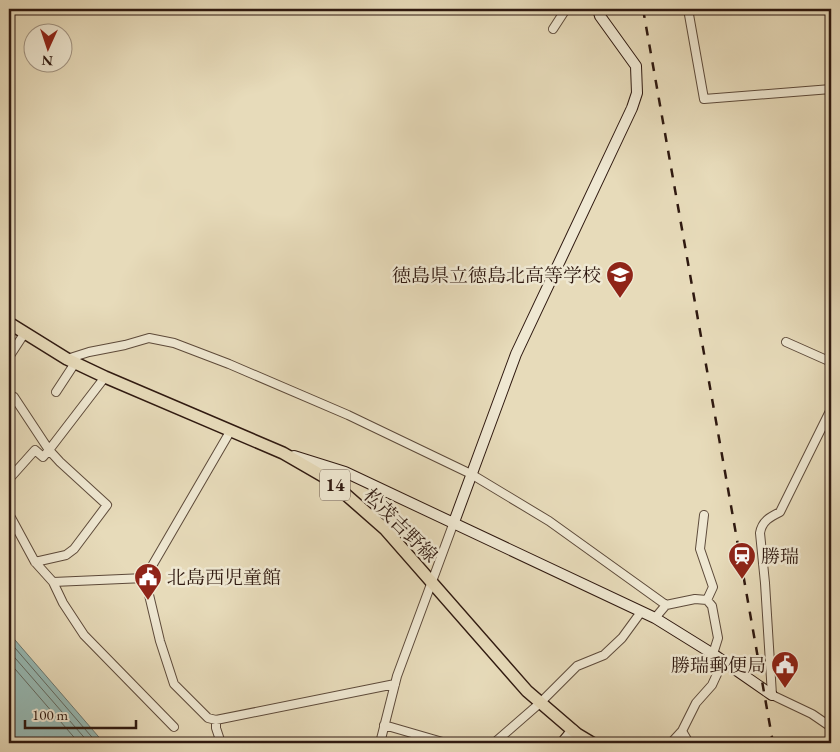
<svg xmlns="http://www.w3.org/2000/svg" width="840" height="752" font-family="'EB Garamond','Noto Serif JP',serif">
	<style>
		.water { fill: #97bab5; stroke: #6d7a73 }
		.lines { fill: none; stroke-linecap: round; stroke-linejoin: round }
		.shore { stroke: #636a62; stroke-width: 1 }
		.street-casing { stroke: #5d4a3a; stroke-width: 10 }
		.secondary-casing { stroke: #2f1910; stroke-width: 12 }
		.primary-casing { stroke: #2f1910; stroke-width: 14 }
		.street { stroke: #efe8d2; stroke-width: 8 }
		.secondary { stroke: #efe8d2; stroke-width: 10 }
		.primary { stroke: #e7dbba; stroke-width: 11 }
		.rail { stroke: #2f1910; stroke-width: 2.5; stroke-dasharray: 9 9; stroke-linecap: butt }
		.labels { text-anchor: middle; stroke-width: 5; stroke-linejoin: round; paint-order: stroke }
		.shield { fill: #efe8d2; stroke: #69574a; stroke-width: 1 }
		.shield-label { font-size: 18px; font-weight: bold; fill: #2f1910 }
		.poi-label { font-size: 19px; fill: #2f1910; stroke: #efe8d2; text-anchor: end }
		.street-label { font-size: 19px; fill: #2f1910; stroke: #efe8d2 }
	</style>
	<rect width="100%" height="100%" fill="#e7dbba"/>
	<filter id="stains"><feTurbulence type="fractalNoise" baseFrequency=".004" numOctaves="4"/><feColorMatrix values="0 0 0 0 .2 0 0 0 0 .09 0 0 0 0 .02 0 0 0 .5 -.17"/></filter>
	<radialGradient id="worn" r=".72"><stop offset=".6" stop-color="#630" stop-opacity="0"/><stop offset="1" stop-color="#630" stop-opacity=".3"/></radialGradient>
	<path class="water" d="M9,633l95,110h-95z"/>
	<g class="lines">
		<path class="shore" d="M9,641l88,102
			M9,651l80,92
			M9,662l70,81"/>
		<defs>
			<path id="street" d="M688,9l16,90 127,-10
				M553,29l13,-20
				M786,342l45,20
				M9,357l15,-23
				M67,359l22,-7 36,-7 24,-7 25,5 55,21 119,51 123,59 78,47 117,84
				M56,392l19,-29
				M9,395l5,2 35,53 -6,7 -8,-7 -25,28 -1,-1
				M831,409l-51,103c-10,5 -18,9 -20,21l5,50 7,112 40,19 19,13
				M231,430l-86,148 15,63 14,43 34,34 8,2 179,-36
				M9,514l26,48 18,20 10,21 21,32 90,92
				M704,515l-4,34 13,38 -6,13 5,6 6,32 -5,16
				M35,562l31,-7 8,-6 33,-44 -47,-43 -11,-12 56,-73
				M53,582l92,-4
				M655,618l11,-13 29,-6 12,1
				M216,720v8l5,15
				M384,725l62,18
				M682,731l7,12
				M380,743l17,-67 57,-154
				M494,743l46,-40 37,-37 27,-11 18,-17 19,-26
				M671,743l11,-12 14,-28 16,-18 11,-24"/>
			<path id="secondary" d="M294,456l51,16 310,146 58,36 59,41
				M454,522l62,-168 116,-246 5,-15 -1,-27 -36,-50 -2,-7
				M562,743l11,-13"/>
			<path id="primary" d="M9,323l58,36 38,18 178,76 45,26 57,50 142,162 50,43 15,9"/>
		</defs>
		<use href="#street" class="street-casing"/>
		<use href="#secondary" class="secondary-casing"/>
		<use href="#primary" class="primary-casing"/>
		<use href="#street" class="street"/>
		<use href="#secondary" class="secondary"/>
		<use href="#primary" class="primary"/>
		<path class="rail" d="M643,9l130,734"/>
	</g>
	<defs>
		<symbol id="school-pin" viewBox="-11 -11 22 30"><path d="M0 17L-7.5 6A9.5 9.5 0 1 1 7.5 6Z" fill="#8f2418" stroke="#efe8d2"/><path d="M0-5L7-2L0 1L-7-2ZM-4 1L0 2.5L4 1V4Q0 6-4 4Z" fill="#fff"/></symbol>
		<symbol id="station-pin" viewBox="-11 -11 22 30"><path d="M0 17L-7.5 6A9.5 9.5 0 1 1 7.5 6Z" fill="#8f2418" stroke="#efe8d2"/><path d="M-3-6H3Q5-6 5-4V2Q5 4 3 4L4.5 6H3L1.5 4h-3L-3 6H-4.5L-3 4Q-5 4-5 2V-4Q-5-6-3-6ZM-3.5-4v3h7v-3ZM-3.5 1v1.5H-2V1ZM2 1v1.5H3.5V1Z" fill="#fff"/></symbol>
		<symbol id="civic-pin" viewBox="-11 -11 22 30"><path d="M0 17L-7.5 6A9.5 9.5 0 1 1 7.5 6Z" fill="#8f2418" stroke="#efe8d2"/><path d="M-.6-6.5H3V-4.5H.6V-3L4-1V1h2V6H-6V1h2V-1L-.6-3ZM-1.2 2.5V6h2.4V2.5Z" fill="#fff"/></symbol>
	</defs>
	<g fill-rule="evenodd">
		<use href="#school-pin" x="604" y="259" width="32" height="43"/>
		<use href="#station-pin" x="726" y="540" width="32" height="43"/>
		<use href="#civic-pin" x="132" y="561" width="32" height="43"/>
		<use href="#civic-pin" x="769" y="649" width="32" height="43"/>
	</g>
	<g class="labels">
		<rect class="shield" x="320" y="469.5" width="30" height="31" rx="4"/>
		<g class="shield-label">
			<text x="335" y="491">14</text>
		</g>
		<g class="poi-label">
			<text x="601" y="282">徳島県立徳島北高等学校</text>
			<text x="761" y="563" text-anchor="start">勝瑞</text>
			<text x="167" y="584" text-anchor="start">北島西児童館</text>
			<text x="766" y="672">勝瑞郵便局</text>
		</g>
		<g class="street-label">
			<text transform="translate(401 525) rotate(45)" y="7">松茂吉野線</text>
		</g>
	</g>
	<rect width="840" height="752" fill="none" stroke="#e7dbba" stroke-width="30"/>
	<rect x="10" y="10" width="820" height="732" fill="none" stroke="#2f1910" stroke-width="2.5"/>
	<rect x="15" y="15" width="810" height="722" fill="none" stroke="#2f1910"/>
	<g transform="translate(48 48) rotate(183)"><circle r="24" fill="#efe8d2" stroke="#a29584"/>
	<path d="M0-4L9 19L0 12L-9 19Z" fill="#8f2418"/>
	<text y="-8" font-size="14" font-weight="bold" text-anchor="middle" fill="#2f1910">N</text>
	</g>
	<path d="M25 720v8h111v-8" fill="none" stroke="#2f1910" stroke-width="2.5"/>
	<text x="32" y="720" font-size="15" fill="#2f1910" stroke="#efe8d2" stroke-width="4" paint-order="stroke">100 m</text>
	<rect width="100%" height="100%" filter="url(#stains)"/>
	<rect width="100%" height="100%" fill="url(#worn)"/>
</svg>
